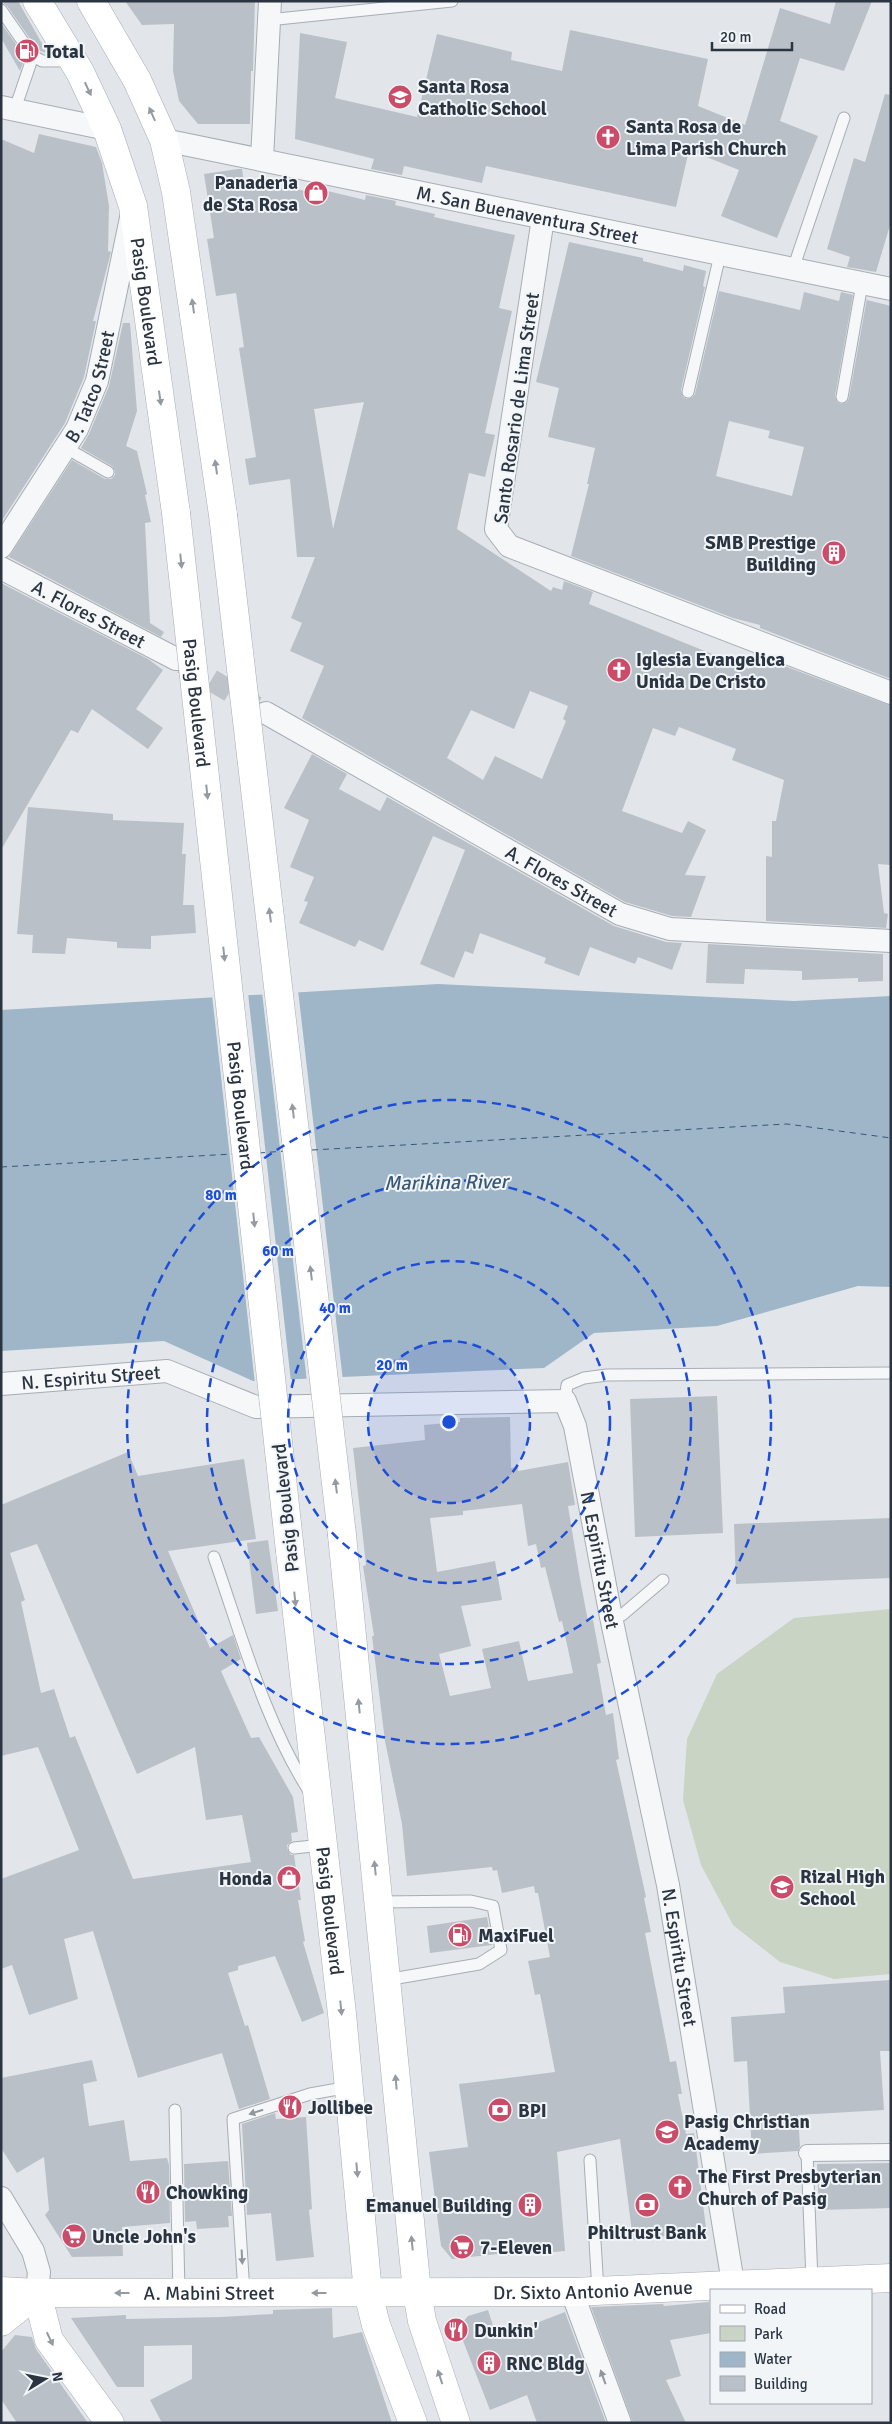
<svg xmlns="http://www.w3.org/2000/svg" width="892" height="2424" font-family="Signika,sans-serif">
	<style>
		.green { fill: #c9d4c4 }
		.water { fill: #9fb6c9 }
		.pier { fill: #e2e6ea }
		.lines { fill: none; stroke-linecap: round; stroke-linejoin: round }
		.ferry { stroke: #365775; stroke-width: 1; stroke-dasharray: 6 5; stroke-linecap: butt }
		.building { fill: #bac0c7; fill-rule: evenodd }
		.minor-tunnel { stroke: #bdc3c8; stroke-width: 22; stroke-dasharray: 22 11; stroke-linecap: butt }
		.service-casing { stroke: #a7adb4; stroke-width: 13 }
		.pedestrian-casing { stroke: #a7adb4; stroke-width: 18 }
		.minor-casing { stroke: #a7adb4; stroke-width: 24 }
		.secondary-casing { stroke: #a7adb4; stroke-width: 29 }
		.service { stroke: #f5f7f9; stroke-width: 11 }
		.pedestrian { stroke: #f5f7f9; stroke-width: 16 }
		.minor { stroke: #f5f7f9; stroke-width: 22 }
		.secondary { stroke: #fff; stroke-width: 28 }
		.secondary-bridge-casing { stroke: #a7adb4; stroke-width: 29; stroke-linecap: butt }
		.secondary-bridge { stroke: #fff; stroke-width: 28 }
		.oneway { fill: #959aa0 }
		.oneway2 { fill: #90969e }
		.ring { fill: none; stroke: #1d4ed8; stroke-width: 2.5; stroke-dasharray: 9 6 }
		.labels { text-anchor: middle; stroke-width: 4; stroke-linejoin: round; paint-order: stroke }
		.poi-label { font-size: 19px; font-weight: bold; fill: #2b3542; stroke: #f2f5f8; text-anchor: start }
		.street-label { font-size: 19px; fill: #2b3542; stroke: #f2f5f8 }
		.water-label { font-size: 20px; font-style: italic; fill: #365775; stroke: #f2f5f8 }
		.centre { fill: #1d4ed8; stroke: #f2f5f8; stroke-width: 2.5 }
		.ring-label { font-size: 15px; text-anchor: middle; font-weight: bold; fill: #1d4ed8; stroke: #f2f5f8; stroke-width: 4; stroke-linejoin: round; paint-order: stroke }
	</style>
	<rect width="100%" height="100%" fill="#e2e6ea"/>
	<path class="green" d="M891,1609v365l-57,5 -54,-17 -47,-37 -32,-60 -18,-65 4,-61 30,-65 77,-56z"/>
	<path class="water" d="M438,984l356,17 97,-5v291l-33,-1 -141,40 -123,7 -50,35 -291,13 -89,-40 -163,10v-341z"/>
	<path class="pier" d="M298,990l45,391 -36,1 -45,-390z
		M248,993l43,389 -36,2 -43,-389z"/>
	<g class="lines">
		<path class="ferry" d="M312,1150l475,-26 104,14
			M259,1153l26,-2
			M1,1167l232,-13"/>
	</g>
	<path class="building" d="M1,1h17l30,53 -10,-4 -31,-44z
		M125,1h130l-2,70h-2l-1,53h-52l-19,-23 -6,-30 1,-47 -32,1z
		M836,1h36l-28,70 -44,-13 -20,63 38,15 -41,102 -56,-22 18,-46 -50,-20 -13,57 -190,-41 -4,17 -78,-17 -2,9 -31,-6 3,-10 -79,-20 5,-106 47,9 -12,56 82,19 20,-83 75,18 -1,8 51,11 8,-41 138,29 -10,47 47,19 35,-117 50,16z
		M1,23l24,34 -5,14 -19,-33z
		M885,94l6,1v127l-15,50 -29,-5 3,-10 -23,-8 27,-91 11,4z
		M39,134l57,13 6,16 7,43 -1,45 3,1 -18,69h3l-12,56 -19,46 -64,99v-383l33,14z
		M238,169h4l3,21 25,-5 17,5 1,-3 17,4 2,-5 58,14 1,-5 30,6 -1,4 40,9 -1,3 81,18 -16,73 13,3 -27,122 10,2 -10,42 -16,-4 -12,56 94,62 2,-4 9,3 2,-9 29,11 -4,12 160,65 4,-15 138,52v159l-13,-1 6,49 4,1 -2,14 -120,-7v-65l6,1v-36h4l8,-41 -52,-20 4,-11 -57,-22 -4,9 -22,-8 -31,83 60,22 6,-12 18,9 -21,45 21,1 -15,41 -19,-1 -47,-14 -323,-184 22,-52 -34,-15 12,-28 -11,-5 24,-61h-18l-7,-78 -41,6 -4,-26 11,-2 -17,-109 5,-1 -8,-54 -20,3 -9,-57 7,-1 -10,-64zM364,402l-31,127 -19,-120zM530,691l38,15 -5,13 3,2 -24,58 -47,-23 -12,24 -36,-22 24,-48 43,19z
		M569,242l74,16v3l40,10 1,-6 22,6 -3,15 2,1 -24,103 2,7 4,2 6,-2 2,-3 24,-103 81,19 4,-18 35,9 2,-9 12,3 -18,101 2,6 4,2 6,-2 2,-4 18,-100v2l24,6v373l-131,-51v-3l-27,-7 -162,-62 18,-72h-2l8,-36 -47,-11 11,-49 -23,-6zM729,421l41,10 -2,7 36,9 -12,49 -76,-20z
		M123,323h7l7,88 -11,35 11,5 10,43 -2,1 6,27 -6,1 5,100 14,9 -3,5 -152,-80 63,-97 33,19h6l4,-4v-4l-3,-5 -31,-18 8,-14 20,-48z
		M1,583l147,76 15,11 -27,39 27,19 -15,21 -56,-40 -14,24 -7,-3 -70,120z
		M312,754l35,20 -8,15 41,22 7,-14 227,129 52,16 16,1 -10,27 -34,-13 -3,7 -45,-17 -11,29 -35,-13 2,-5 -66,-25 -7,21 -8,-3 -11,27 -34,-14 45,-114 -32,-14 -50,115 -24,-11 -4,7 -56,-24 9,-21 -4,-1 10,-24 -24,-10 19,-47 -25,-12z
		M28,807l85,7v6l71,3 -2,31h4l-3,51h11l2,28 -45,3v13l-34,-1v-6l-50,-4 -2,16 -33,-1 1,-18 -16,-1z
		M708,944l175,10v27l-25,1v-4l-56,2v-9l-57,-2 -1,15 -38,-1z
		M717,1396l6,137 -88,4 -5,-138z
		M510,1417l1,51 7,-1v4l50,-9 7,43 -7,1 12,73 8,42 5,-1 8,43 -4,1 9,51 7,-2 6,46 -3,1 30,137 -2,1 7,34 -6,1 25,129 6,-1 6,33h-4l8,40 8,-1 13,103 -40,5 -1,-5 -33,4 -13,-101 -63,13 8,99 -58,5v-3l-55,6 -11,-13 -12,-94 39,-5 -9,-63 96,-12 -15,-78 -5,1 -7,-34 22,-4 -12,-64h-3l-1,-7 -32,7 -5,-23 -4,1 -1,-4 -85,9 -5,-52 -17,-83 -13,-105h2l-11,-70 3,-1 -13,-117 72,-8 -1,-15 36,-3v-4zM522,1504l6,42 8,-2 5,24 4,-1 14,55 3,-1 11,52 -45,8 -9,-40 -37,8 9,39 -41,8 -11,-42 32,-8 -10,-40 41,-6 -7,-39 -58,11 -7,-54 33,-3v-4z
		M128,1452l10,24 106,-17 12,80 -88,12 42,97 23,-13 8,24 -20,12 30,67 8,-1 34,60 5,35 -7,1 1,8 -5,4v4l4,6h3l7,45h-3l7,41 -2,1 21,71 -22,9 -27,-66 -37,10v4l-10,3 17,53 3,-1 22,74 -31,10 -17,-56 -84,25 -45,-147 -29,8 14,60 -49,16 -17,-50 -11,4v-90l78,-29 -41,-103 -37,9v-251zM37,1544l100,230 58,-27 11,73 36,-5 9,47 -118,17 -58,-143 -5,2 -16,-49 -13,4 -20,-91 4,-2 -15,-47z
		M891,1518v60l-155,6 -2,-60z
		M268,1540l10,71 -22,3 -9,-71z
		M487,1917l5,28 -62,8 -3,-27z
		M891,1980v71h-11l4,59 -86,5 2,31 -2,5 -46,3 -5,-93 -13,1 -3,-45 54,-4 -2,-26z
		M92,2060l5,21 -14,3 6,42 35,-6 6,41 37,-3 2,7 1,58 -48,4 1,29 -51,1 -27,-42 4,-5 -5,-53 -27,16 -16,-25v-70z
		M275,2113l1,6 30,-2 6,92 -3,1 5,47 -38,4 -5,-48 -24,2 -5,-91z
		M228,2161l4,55h-4l1,11 -32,2 -1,-8 -11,1 -1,-58z
		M891,2163v45l-72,2 -2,-46z
		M709,2302l2,31 -41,7 11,36 -15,4 20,43h-53l-42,-116 72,-3 1,2z
		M332,2308l1,30 29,-6 30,91h-230l-12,-23 42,-21v-34l-48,1v41h-27l-46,-69 55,-3v4l95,-2 52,-3v-4z
		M488,2310l9,28 68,-26 41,111h-69l-10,-28 -37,15 -32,-82 10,-12z
		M15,2335l17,2 4,12 52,74h-71l-16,-24v-47z"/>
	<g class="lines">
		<path class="minor-tunnel" d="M183,663l73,44"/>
		<defs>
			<path id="service" d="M1,10l32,46 9,5h30
				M268,20l184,-19
				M15,109l18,-53
				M793,269l51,-151
				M688,392l32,-137
				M842,397l20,-113
				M66,448l42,24
				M565,1401l2,-16 17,-7 23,-3 284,-2
				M214,1557c27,77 51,165 95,234
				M611,1617l11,-2 41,-35
				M294,1848l28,-3
				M379,1902l92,-1 22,5 8,44 -22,14 -93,16
				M175,2110l4,183
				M807,2153l5,128
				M590,2160l8,130
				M244,2293l-11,-174 77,-25 39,-7"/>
			<path id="pedestrian" d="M807,2153l84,-1"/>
			<g id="minor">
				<path d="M1,107l106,22"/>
				<path id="s1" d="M164,140l727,149"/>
				<path d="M262,159l8,-158"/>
				<path d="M543,218l-47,311 13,17 382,147"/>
				<path id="s2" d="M1,547l76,-118 20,-48 34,-163"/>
				<path id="s3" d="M1,568l175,91"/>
				<path id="s4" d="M266,713l354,201 50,15 221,12"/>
				<path id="s5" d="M1,1384l166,-13 89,36 309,-6 10,25 36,191 57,268 65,398"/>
				<path d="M1,2198l32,53 6,21 -2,21"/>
				<path d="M572,2292l48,131"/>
			</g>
			<g id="secondary">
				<path id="s6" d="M37,1l43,71 27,57 26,77 43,307"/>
				<path d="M91,1l46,79 27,60 12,52 47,323"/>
				<path d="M342,1535l75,757 5,29 34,102"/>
				<path id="s7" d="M290,1551l52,463 26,279 8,32 37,98"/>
				<path id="s8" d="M1,2291l36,2 535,-1 319,-14"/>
				<path d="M37,2293l12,47 61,83"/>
				<path d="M1,2322l36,-29"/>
			</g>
		</defs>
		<use href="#service" class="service-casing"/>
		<use href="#pedestrian" class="pedestrian-casing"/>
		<use href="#minor" class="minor-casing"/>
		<use href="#secondary" class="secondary-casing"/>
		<use href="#service" class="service"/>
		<use href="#pedestrian" class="pedestrian"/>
		<use href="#minor" class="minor"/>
		<use href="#secondary" class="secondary"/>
		<defs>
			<g id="secondary-bridge">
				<path id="s9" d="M176,513l114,1038"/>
				<path d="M223,515l119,1020"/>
			</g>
		</defs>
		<use href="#secondary-bridge" class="secondary-bridge-casing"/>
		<use href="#secondary-bridge" class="secondary-bridge"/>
	</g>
	<defs><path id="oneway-solid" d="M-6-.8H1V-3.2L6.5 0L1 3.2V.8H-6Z" transform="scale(1.25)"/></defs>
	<g class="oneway">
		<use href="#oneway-solid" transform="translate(88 89) rotate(65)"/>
		<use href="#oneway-solid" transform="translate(152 114) rotate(-114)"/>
		<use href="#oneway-solid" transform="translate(193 306) rotate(-98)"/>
		<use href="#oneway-solid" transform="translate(160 398) rotate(82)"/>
		<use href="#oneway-solid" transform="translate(216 467) rotate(-98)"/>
		<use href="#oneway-solid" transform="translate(181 561) rotate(84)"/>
		<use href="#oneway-solid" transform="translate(207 792) rotate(84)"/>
		<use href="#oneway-solid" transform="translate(270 915) rotate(-97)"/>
		<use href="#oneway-solid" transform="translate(224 954) rotate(84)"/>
		<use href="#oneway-solid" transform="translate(293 1111) rotate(-97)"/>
		<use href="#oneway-solid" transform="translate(254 1220) rotate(84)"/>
		<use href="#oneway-solid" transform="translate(311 1273) rotate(-97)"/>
		<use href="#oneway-solid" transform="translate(336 1486) rotate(-97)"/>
		<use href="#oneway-solid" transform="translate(295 1599) rotate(84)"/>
		<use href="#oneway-solid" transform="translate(359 1706) rotate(-96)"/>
		<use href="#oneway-solid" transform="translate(375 1868) rotate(-96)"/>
		<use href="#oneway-solid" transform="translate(341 2008) rotate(84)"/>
		<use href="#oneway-solid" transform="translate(396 2082) rotate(-95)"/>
		<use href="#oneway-solid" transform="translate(357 2170) rotate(85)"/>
		<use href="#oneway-solid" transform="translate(412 2243) rotate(-96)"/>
		<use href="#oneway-solid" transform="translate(122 2293) rotate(-180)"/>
		<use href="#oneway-solid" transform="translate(319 2293) rotate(180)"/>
		<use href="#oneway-solid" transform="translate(50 2339) rotate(65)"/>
		<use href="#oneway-solid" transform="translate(440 2377) rotate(-108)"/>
	</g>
	<g class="oneway2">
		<use href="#oneway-solid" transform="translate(256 2112) rotate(162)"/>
		<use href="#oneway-solid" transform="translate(242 2257) rotate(87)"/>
		<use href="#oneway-solid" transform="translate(603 2377) rotate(-110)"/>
	</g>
	<circle cx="449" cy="1422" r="81" fill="#1d4ed8" fill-opacity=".12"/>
	<g class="ring">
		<circle cx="449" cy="1422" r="81"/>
		<circle cx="449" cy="1422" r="161"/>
		<circle cx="449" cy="1422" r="242"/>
		<circle cx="449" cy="1422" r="322"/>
	</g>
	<defs>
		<symbol id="fuel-disc" viewBox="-11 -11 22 22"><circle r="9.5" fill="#cb4c69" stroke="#f2f5f8"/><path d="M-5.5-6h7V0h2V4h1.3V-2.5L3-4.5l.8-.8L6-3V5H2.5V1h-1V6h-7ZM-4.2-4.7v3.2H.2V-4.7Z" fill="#fff"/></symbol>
		<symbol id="school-disc" viewBox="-11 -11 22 22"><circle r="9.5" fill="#cb4c69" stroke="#f2f5f8"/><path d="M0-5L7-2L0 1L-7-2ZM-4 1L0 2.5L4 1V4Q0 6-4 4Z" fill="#fff"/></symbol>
		<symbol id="church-disc" viewBox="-11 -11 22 22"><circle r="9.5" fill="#cb4c69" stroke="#f2f5f8"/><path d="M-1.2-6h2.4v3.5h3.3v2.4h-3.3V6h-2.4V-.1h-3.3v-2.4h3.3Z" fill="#fff"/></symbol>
		<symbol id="shop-disc" viewBox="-11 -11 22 22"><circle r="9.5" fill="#cb4c69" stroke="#f2f5f8"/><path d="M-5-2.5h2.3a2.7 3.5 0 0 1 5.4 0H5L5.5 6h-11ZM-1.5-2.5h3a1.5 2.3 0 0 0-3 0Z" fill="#fff"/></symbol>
		<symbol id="building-disc" viewBox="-11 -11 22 22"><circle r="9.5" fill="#cb4c69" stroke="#f2f5f8"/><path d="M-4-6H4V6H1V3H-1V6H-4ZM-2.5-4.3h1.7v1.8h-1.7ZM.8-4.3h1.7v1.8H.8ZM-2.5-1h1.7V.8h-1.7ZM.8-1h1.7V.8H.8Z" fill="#fff"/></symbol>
		<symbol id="restaurant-disc" viewBox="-11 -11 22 22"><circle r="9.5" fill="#cb4c69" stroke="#f2f5f8"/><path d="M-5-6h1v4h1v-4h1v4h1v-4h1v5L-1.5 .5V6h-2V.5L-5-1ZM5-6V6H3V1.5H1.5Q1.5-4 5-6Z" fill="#fff"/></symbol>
		<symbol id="bank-disc" viewBox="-11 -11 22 22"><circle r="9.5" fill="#cb4c69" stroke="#f2f5f8"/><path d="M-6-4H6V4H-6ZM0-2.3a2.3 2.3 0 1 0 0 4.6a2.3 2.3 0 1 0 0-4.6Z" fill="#fff"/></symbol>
		<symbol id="supermarket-disc" viewBox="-11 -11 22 22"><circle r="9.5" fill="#cb4c69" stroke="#f2f5f8"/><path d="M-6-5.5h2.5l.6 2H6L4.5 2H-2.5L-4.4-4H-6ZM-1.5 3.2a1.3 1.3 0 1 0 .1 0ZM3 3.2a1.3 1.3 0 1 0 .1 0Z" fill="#fff"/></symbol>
	</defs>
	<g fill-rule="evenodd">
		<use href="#fuel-disc" x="13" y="37" width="28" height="28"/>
		<use href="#school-disc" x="386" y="83" width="28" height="28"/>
		<use href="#church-disc" x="594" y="123" width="28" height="28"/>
		<use href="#shop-disc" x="302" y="179" width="28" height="28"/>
		<use href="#building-disc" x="820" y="539" width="28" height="28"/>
		<use href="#church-disc" x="605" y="656" width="28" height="28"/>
		<use href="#shop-disc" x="275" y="1864" width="28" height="28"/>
		<use href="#school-disc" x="768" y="1873" width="28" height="28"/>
		<use href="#fuel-disc" x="446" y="1921" width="28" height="28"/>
		<use href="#restaurant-disc" x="276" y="2093" width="28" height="28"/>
		<use href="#bank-disc" x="486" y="2096" width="28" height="28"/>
		<use href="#school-disc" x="653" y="2118" width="28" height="28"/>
		<use href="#church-disc" x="666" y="2173" width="28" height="28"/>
		<use href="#restaurant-disc" x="134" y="2178" width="28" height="28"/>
		<use href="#building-disc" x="516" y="2191" width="28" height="28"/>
		<use href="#bank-disc" x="633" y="2191" width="28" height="28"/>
		<use href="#supermarket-disc" x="60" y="2222" width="28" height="28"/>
		<use href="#supermarket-disc" x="448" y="2233" width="28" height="28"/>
		<use href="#restaurant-disc" x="442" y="2316" width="28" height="28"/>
		<use href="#building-disc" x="475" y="2349" width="28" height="28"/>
	</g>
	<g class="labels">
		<g class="poi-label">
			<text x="44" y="58">Total</text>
			<text x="418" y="93">Santa Rosa<tspan x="418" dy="22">Catholic School</tspan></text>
			<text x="626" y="133">Santa Rosa de<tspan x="626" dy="22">Lima Parish Church</tspan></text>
			<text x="298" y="189" text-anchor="end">Panaderia<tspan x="298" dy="22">de Sta Rosa</tspan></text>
			<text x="816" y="549" text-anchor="end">SMB Prestige<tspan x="816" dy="22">Building</tspan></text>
			<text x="636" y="666">Iglesia Evangelica<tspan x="636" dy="22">Unida De Cristo</tspan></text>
			<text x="800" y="1883">Rizal High<tspan x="800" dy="22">School</tspan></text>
			<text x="272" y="1885" text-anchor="end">Honda</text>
			<text x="478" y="1942">MaxiFuel</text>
			<text x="308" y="2114">Jollibee</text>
			<text x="518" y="2117">BPI</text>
			<text x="684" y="2128">Pasig Christian<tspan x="684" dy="22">Academy</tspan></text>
			<text x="698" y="2183">The First Presbyterian<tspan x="698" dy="22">Church of Pasig</tspan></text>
			<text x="166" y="2199">Chowking</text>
			<text x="512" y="2212" text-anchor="end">Emanuel Building</text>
			<text x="647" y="2239" text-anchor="middle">Philtrust Bank</text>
			<text x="92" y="2243">Uncle John's</text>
			<text x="480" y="2254">7-Eleven</text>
			<text x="474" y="2337">Dunkin'</text>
			<text x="506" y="2370">RNC Bldg</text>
		</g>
		<g class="street-label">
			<text dy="7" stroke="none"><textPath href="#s1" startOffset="371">M. San Buenaventura Street</textPath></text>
			<text dy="7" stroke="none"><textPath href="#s6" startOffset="324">Pasig Boulevard</textPath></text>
			<text dy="7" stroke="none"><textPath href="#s2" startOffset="185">B. Tatco Street</textPath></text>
			<text transform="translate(516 408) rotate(-82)" y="7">Santo Rosario de Lima Street</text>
			<text dy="7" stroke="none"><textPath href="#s3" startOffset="99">A. Flores Street</textPath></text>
			<text dy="7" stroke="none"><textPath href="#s9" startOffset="191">Pasig Boulevard</textPath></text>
			<text dy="7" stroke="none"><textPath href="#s4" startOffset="340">A. Flores Street</textPath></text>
			<text dy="7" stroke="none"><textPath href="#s9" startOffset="596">Pasig Boulevard</textPath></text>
			<text dy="7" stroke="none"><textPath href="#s5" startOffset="90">N. Espiritu Street</textPath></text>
			<text transform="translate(285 1508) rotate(-96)" y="7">Pasig Boulevard</text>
			<text dy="7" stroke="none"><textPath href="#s5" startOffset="735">N. Espiritu Street</textPath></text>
			<text dy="7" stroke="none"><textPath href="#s7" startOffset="362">Pasig Boulevard</textPath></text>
			<text dy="7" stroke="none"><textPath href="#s5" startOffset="1140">N. Espiritu Street</textPath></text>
			<text dy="7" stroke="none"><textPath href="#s8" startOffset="592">Dr. Sixto Antonio Avenue</textPath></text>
			<text dy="7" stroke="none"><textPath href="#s8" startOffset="208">A. Mabini Street</textPath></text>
		</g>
		<g class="water-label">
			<text transform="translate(446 1182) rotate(-1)" y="7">Marikina River</text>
		</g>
	</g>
	<circle cx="449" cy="1422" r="8" class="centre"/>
	<g class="ring-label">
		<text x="221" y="1200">80 m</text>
		<text x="278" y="1256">60 m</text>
		<text x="335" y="1313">40 m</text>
		<text x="392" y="1370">20 m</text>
	</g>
	<rect width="892" height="2424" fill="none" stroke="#2b3542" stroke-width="5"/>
	<rect x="710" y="2289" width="162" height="115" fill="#f2f5f8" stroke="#a2a8af"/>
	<rect x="720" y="2305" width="25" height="8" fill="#ffffff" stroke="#a2a8af"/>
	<text x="754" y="2314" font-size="15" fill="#2b3542">Road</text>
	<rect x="720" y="2326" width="25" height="15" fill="#c9d4c4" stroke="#a2a8af"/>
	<text x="754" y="2339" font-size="15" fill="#2b3542">Park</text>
	<rect x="720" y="2352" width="25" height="15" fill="#9fb6c9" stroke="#a2a8af"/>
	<text x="754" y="2364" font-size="15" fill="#2b3542">Water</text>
	<rect x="720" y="2376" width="25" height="15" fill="#bac0c7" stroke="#a2a8af"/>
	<text x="754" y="2389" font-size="15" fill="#2b3542">Building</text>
	<g transform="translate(45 2379) rotate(80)" stroke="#f2f5f8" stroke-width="4" paint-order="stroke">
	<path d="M0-4L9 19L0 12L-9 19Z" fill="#2b3542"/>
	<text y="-8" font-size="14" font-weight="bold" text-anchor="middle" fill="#2b3542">N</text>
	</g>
	<path d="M712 42v8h80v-8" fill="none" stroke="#2b3542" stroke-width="2.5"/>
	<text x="720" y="42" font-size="15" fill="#2b3542" stroke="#f2f5f8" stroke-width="4" paint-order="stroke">20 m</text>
</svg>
